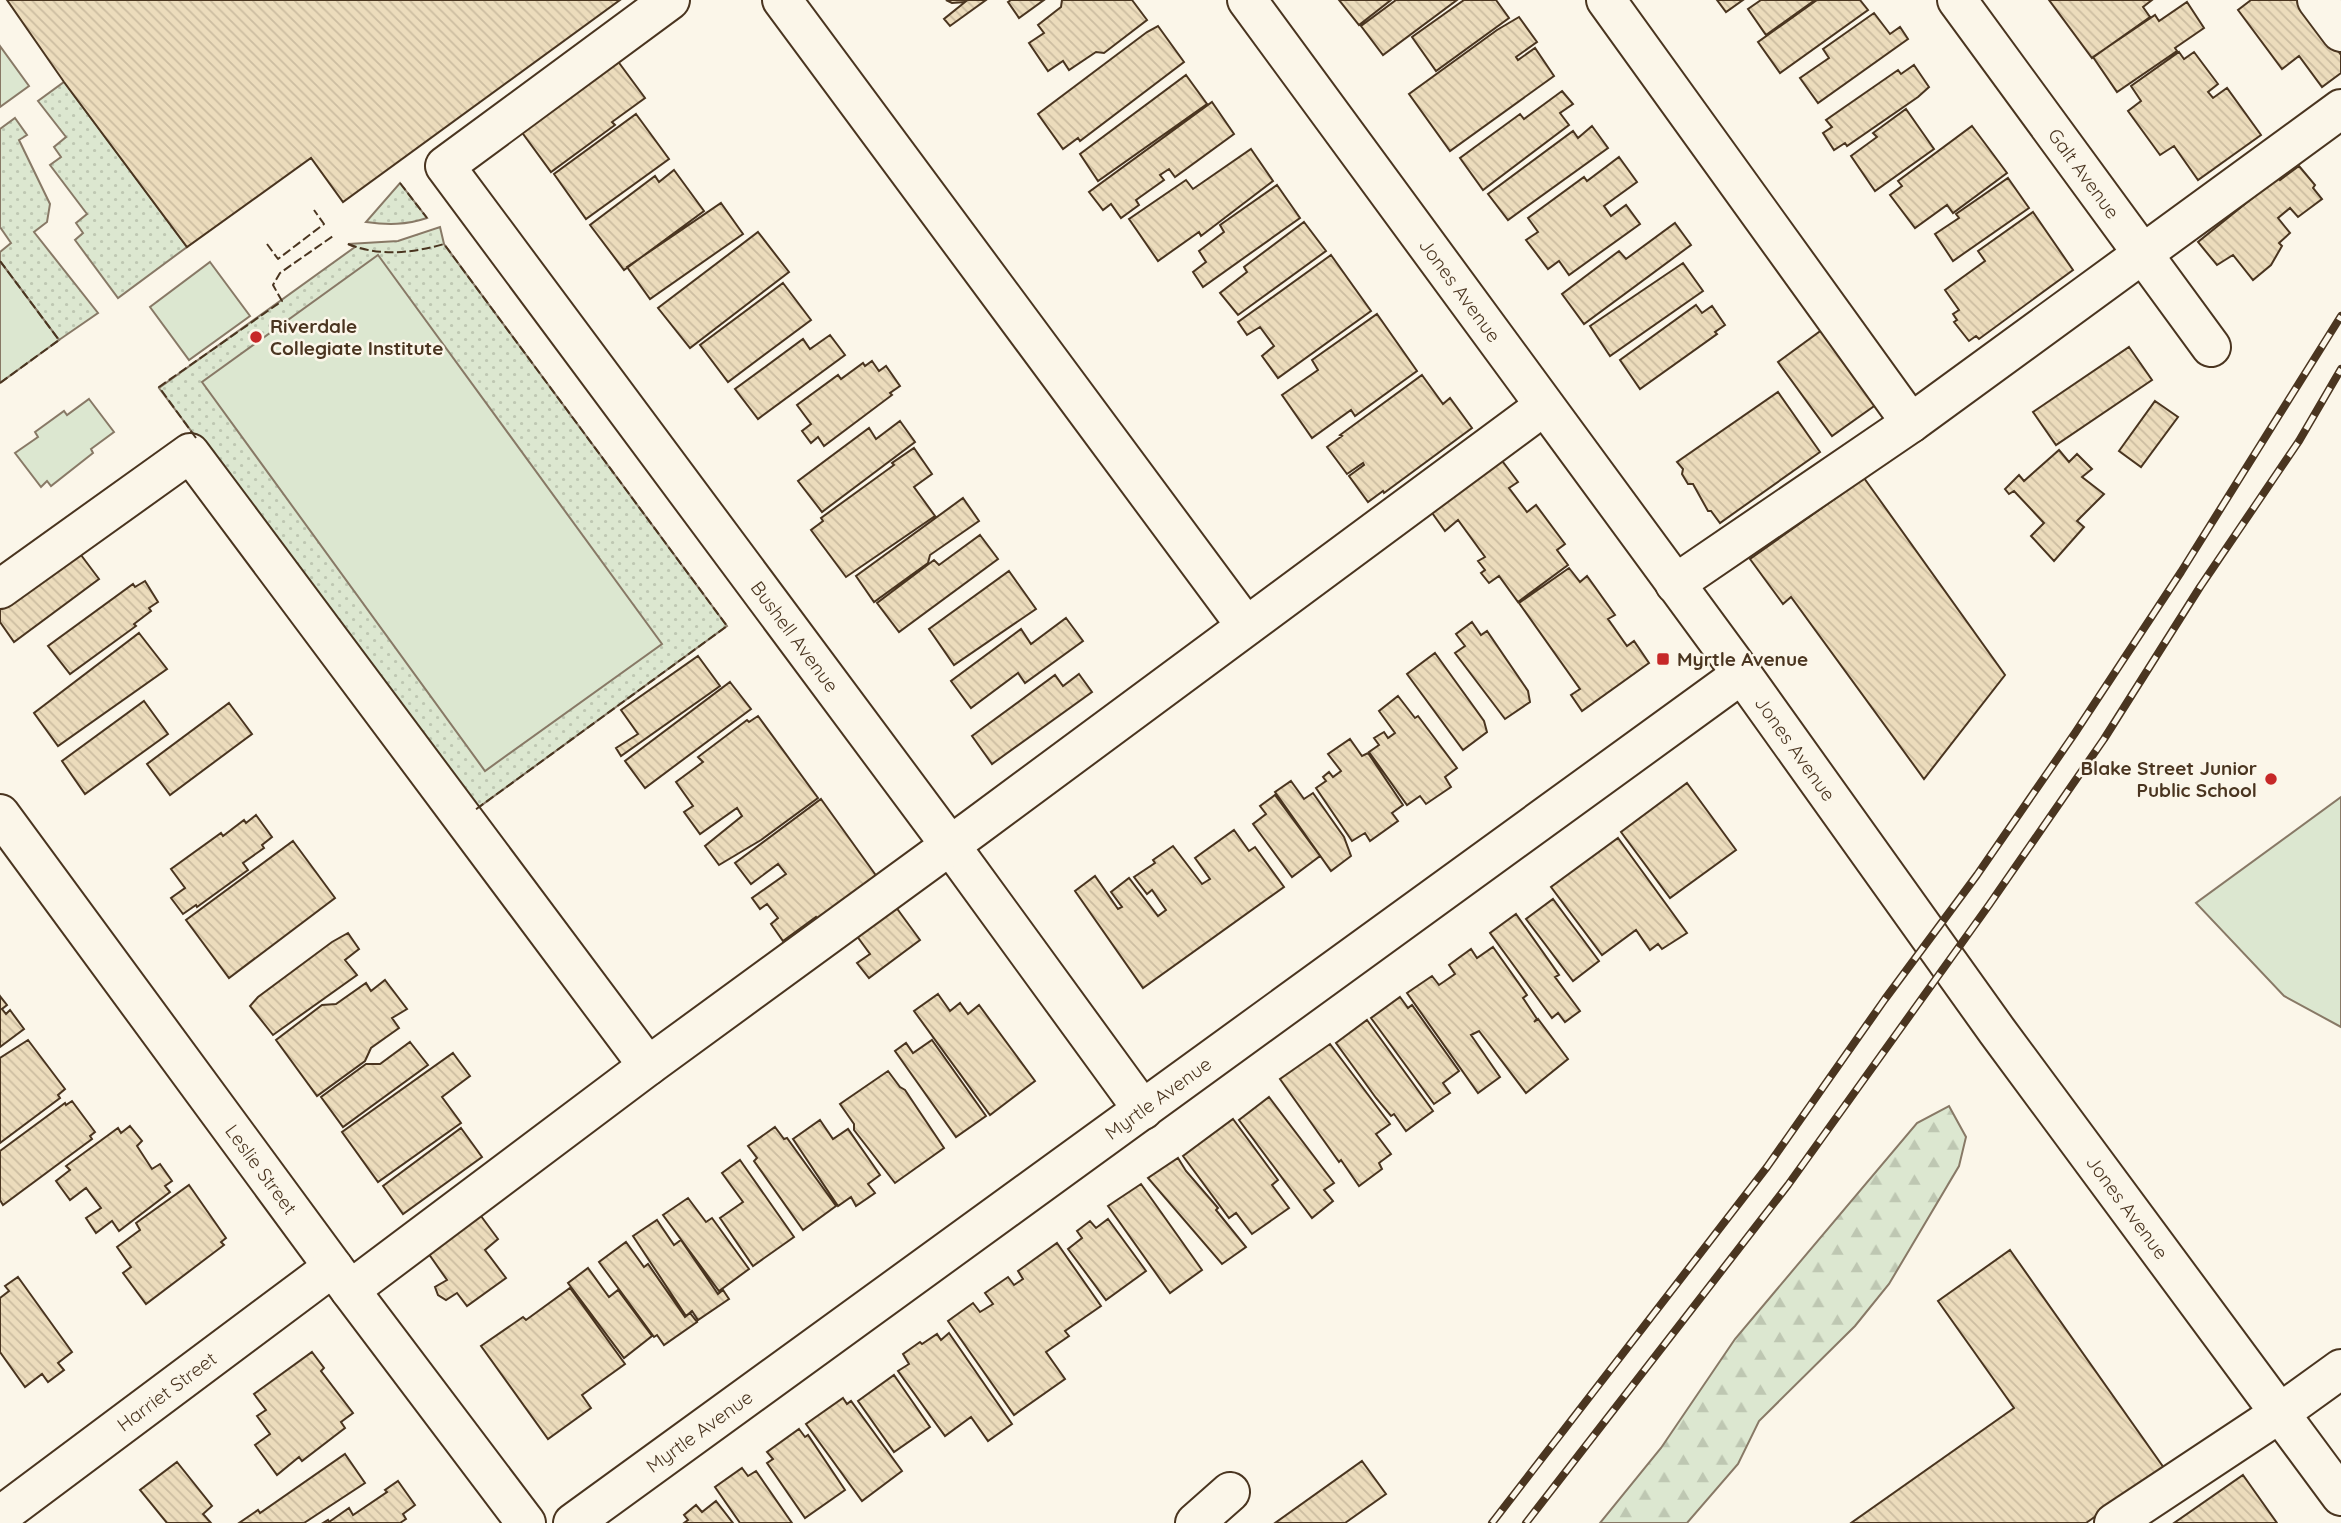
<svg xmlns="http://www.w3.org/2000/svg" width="2341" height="1523" font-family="Quicksand,sans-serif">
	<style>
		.grass { fill: url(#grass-dots); stroke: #887966; stroke-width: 2 }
		.forest { fill: url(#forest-firs); stroke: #887966; stroke-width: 2 }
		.park { fill: #dce7d0; stroke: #887966; stroke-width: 2 }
		.building { fill: url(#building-back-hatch); stroke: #4a3520; stroke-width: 2 }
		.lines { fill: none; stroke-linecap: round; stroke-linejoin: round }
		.minor-casing { stroke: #4a3520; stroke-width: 42 }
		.minor { stroke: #fbf6e9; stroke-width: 38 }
		.rail-casing { stroke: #4a3520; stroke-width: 8 }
		.rail { stroke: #fbf6e9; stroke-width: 5; stroke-dasharray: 16; stroke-linecap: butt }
		.fence { stroke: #4a3520; stroke-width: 2; stroke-dasharray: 9 3.5; stroke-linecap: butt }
		.poi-dot { fill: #c62828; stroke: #fbf6e9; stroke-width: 2.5 }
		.labels { text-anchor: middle; stroke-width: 5; stroke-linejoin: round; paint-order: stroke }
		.street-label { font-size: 19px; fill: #4a3520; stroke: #fbf6e9 }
		.poi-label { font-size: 19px; font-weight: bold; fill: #4a3520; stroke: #fbf6e9; text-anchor: start }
	</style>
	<defs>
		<pattern id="grass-dots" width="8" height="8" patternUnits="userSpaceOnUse" patternTransform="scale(1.75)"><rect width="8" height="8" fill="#dce7d0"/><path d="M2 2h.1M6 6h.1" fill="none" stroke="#bec7b2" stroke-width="1.8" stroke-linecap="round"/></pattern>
		<pattern id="forest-firs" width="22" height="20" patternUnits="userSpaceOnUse" patternTransform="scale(1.75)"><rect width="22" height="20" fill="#dce7d0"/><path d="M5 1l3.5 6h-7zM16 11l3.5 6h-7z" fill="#bec7b2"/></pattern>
		<pattern id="building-back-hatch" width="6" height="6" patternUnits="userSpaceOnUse" patternTransform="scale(1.75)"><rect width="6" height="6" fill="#ecdcbc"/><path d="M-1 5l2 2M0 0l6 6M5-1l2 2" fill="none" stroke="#ccbda1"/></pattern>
	</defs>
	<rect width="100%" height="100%" fill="#fbf6e9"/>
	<path class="grass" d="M64,82l123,165 -69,51 -43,-58 8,-7 -7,-10 11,-9 -37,-49 11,-8 -7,-10 12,-10 -28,-36z
		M15,118l12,17 -8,5 31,64 -3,18 -13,10 64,81 -39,27 -59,-79v-9l11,-9 -11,-16v-98z
		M400,183l27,35c-21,7 -39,7 -61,4z
		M440,227l4,17 283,382 -252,184 -316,-422 196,-141 -7,-3 50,-3z"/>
	<path class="forest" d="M1949,1106l17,31 -7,29 -70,118 -34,42 -96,95 -21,43 -51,59h-87l61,-75 74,-109 182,-216z"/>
	<path class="park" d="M0,46l29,40 -29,21z
		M378,255l284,389 -177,127 -283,-389z
		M0,261l59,79 -59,43z
		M210,262l40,54 -61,44 -39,-53z
		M89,399l25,33 -23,17 2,4 -42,33 -4,-5 -6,6 -26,-34 23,-16 -3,-5 29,-21 3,4z
		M2341,797v230l-57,-31 -88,-93z"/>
	<path class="building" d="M7,0h613l-277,202 -32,-44 -124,89 -123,-165z
		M946,0h40l-36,26 -6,-7 21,-17 -13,1z
		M1011,0h33l-25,18 -11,-16z
		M1062,0h70l15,20 -43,33 -8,-1 -27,18 -6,-9 -15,10 -19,-28 15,-10 -6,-8 23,-18z
		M1339,0h52l-32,25z
		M1396,0h61l-74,55 -22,-29z
		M1464,0h32l13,18 -73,53 -24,-34z
		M1717,0h26l-17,12z
		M1761,0h54l-49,35 -18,-26z
		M1817,0h43l8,10 -88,63 -22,-31z
		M2049,0h103l-9,7 7,10 -58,41z
		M2251,0h49l41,55v18l-19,14 -23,-31 -17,13 -44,-59z
		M2187,2l17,26 -29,20 2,3 -60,41 -24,-35 62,-42 4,6z
		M1874,13l16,21 10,-7 8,12 -90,64 -18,-25 29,-20 -6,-9z
		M1519,17l18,25 -21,15 2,3 17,-12 19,28 -104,75 -41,-57 88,-64z
		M1158,26l26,36 -104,79 -2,-3 -15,11 -25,-35 109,-82z
		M2179,52l5,7 10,-7 24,32 -10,8 5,6 14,-10 34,47 -63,45 -24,-34 -14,9 -32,-44 13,-10 -10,-15z
		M614,56l31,42 -33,24 3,3 -64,47 -33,-45z
		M1914,65l15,22 -11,10 -71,49 -2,-3 -11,7 -11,-17 9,-6 -6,-7 72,-50 3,4z
		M1186,75l21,29 -109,77 -18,-27z
		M1562,91l11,13 -13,9 9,12 -86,65 -23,-32 60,-44 4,5z
		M1212,102l22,32 -59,43 -6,-8 -9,6 4,5 -28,20 3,5 -18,13 -10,-14 -8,6 -14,-18z
		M1906,109l28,40 -59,42 -24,-35 26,-19 -4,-4z
		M636,114l33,45 -83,60 -32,-45z
		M1592,126l16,22 -100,72 -20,-26 85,-63 5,7z
		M1972,126l35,47 -54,40 -6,-8 -32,23 -25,-33 12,-9 -4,-5z
		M1251,149l22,32 -72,55 -2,-4 -41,29 -29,-42 57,-39 7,9z
		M1619,157l18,25 -33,24 7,10 15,-11 14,19 -71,51 -10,-14 -11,8 -22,-29 12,-8 -10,-14 56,-41 3,4z
		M2299,166l16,19 -2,3 9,11 -24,18 -8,-9 -12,10 12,15 -11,10 3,3 -11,19 -18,15 -20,-25 -16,10 -19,-23 58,-47 -4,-5 22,-18 6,8z
		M674,170l30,41 -80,59 -34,-45 65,-49 4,6z
		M2008,178l21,30 -76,53 -18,-27 24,-16 -3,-4z
		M1277,185l23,33 -97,69 -10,-15 13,-10 -7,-11 25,-19 -4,-7z
		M721,203l22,31 -93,65 -23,-32z
		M2033,212l40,58 -94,69 -3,-3 -7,5 -15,-19 3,-2 -4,-6 6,-4 -14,-20 40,-29 -7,-10z
		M1304,222l22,29 -88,64 -18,-22 27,-21 -3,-5z
		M1675,223l16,22 -107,79 -22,-30 57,-43 7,8z
		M758,232l31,40 -99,76 -32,-40z
		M1331,255l40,56 -93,67 -16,-22 12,-10 -14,-19 -13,8 -9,-13z
		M1683,263l20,28 -93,65 -20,-30z
		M783,283l28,37 -83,62 -28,-37z
		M1696,305l6,8 10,-7 13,19 -10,7 2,2 -77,55 -20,-29z
		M1377,314l40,57 -62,45 -4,-6 -39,28 -30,-43 36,-25 -6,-10z
		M1830,324l54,75 -52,37 -54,-74z
		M830,335l15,20 -87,64 -23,-30 68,-50 7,10z
		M2129,347l23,33 -96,65 -23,-33z
		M872,361l7,10 7,-5 14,20 -10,7 2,2 -68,51 -6,-9 -7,6 -9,-12 9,-7 -14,-19 41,-30 3,4 22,-16 2,3z
		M1422,375l21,29 7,-6 22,30 -88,65 -1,-2 -15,11 -19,-26 15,-11 -1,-2 -16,11 -20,-27 15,-11 -2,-1z
		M1778,392l42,60 -100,71 -9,-12h-3l-15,-27h-5l-6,-10 1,-5 -6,-7z
		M2155,401l23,16 -37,50 -22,-16z
		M900,421l15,21 -93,70 -24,-31 71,-53 7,11z
		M914,448l18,26 -18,13 21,29 -89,61 -35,-47 12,-9 -2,-3 73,-53 -2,-2z
		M2059,450l10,12 8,-8 15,15 -10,8 22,17 -27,27 7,6 -30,34 -23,-25 13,-13 -30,-32 -5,3 -4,-5 14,-14 5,6z
		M1500,458l18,24 -9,6 18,24 9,-7 29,39 -8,6 11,15 -50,37 -19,-26 -10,7 -8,-10 4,-3 -7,-9 7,-4 -27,-37 -13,11 -15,-21z
		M1864,478l141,197 -81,104 -133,-182 -8,7 -33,-45z
		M963,498l16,23 -49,34 -2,8 -54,39 -18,-26z
		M980,535l18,24 -99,73 -22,-29 57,-43 5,5z
		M72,543l27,36 -85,63 -14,-20v-27z
		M1569,568l11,14 7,-6 28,39 -7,4 19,27 7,-5 15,22 -67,48 -11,-16 9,-6 -61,-86z
		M1009,571l27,38 -82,56 -25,-36z
		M145,581l13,21 -9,6 2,3 -17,13 2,2 -66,48 -22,-28 85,-62 2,3z
		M1066,618l17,23 -58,42 -7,-10 -47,35 -20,-27 70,-52 10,15z
		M1472,622l9,13 6,-4 41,60 2,11 -25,17 -50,-66 10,-7 -9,-12z
		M139,633l28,36 -109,77 -24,-33z
		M1435,653l49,68 3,11 -24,18 -56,-76z
		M698,656l22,30 -99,70 -5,-8 22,-14 -17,-24z
		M1079,674l13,18 -100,72 -20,-28 83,-61 8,11z
		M730,682l21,27 -106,79 -20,-27z
		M1398,696l17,22 3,-2 39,52 -12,9 6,10 -25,17 -6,-8 -13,9 -38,-53 10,-7 -5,-7 10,-6 4,6 7,-5 -16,-22z
		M144,701l24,33 -83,60 -23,-33z
		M229,703l23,31 -82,61 -23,-31z
		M758,716l60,82 -57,42 -42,25 -14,-19 37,-30 -5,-8 -37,26 -16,-22 9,-6 -17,-24 27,-20 -5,-5 49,-37 2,2z
		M1350,739l12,17 6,-3 35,52 -11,8 6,8 -28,20 -5,-8 -13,8 -36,-53 10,-7 -3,-4 6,-5 4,5 8,-6 -13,-17z
		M1291,781l13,18 9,-6 31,44 7,19 -20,15 -56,-79z
		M1687,783l49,67 -66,48 -49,-66z
		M1275,795l45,61 -28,21 -39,-53 13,-10 -6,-8z
		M821,799l59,82 -58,44 -6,-8 -33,24 -12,-17 7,-6 -11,-14 -7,5 -8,-11 34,-24 -8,-10 -27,20 -16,-21z
		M256,815l16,22 -10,8 2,3 -21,15 5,7 -51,37 -1,-2 -13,9 -12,-16 14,-10 -14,-19 50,-36 2,3 21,-16 2,3z
		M1234,830l15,21 6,-4 29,40 -141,101 -68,-97 20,-15 23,33 4,-2 -11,-15 18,-14 29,38 8,-6 -14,-20 -5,4 -13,-17 21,-14 -2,-3 20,-14 29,38 8,-5 -15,-21z
		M1618,838l69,95 -25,16 -4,-5 -8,6 -14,-20 -34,25 -51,-68z
		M293,841l42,57 -106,80 -43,-58z
		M890,899l30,41 -51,38 -12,-15 13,-9 -19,-26z
		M1553,899l46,62 -26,20 -47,-62z
		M1516,914l43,61 -4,2 25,34 -15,11 -7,-9 -6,5 -62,-85z
		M348,933l11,16 -14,11 12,15 -84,60 -23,-29 8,-9 74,-55z
		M1493,947l34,48 -4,3 14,21 -3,3 4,-3 30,40 -42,34 -47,-62 -8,4 29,42 -22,16 -71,-100 25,-17 7,9 16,-11 -6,-9 22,-16 6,9z
		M385,980l22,29 -15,9 7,10 -28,20 -6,13 -48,35 -41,-56 46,-35 14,-1 30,-21 5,8z
		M938,994l12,17 10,-8 8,11 11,-9 56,76 -45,34 -76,-104z
		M0,996l7,9 -5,4 4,5 4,-4 14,19 -24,18z
		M1400,997l8,11 4,-3 47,66 -16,12 7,10 -16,11 -63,-86z
		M1367,1020l66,91 -27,20 -12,-17 -3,2 -15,-18 -40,-55z
		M28,1040l37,49 -7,6 2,3 -60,45v-85z
		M932,1040l54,76 -30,21 -61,-86 11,-8 7,10z
		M410,1042l18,23 -85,62 -22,-30 45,-33h14z
		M1330,1044l60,80 -14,10 15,20 -12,9 3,6 -23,17 -18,-26 -2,2 -59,-83z
		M453,1053l17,23 -28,21 19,26 -83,59 -36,-50z
		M888,1071l12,16 5,3 39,58 -49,35 -41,-53v-6l-14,-20z
		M1269,1097l65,86 -10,7 9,11 -21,17 -73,-98z
		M72,1101l23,31 -5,4 2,3 -89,66 -3,-5v-49l65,-48 1,2z
		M1233,1119l45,61 -6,5 17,23 -37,26 -16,-21 -7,5 -46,-62z
		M820,1120l13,19 15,-10 32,46 -12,9 7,9 -19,13 -5,-9 -13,9 -45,-67z
		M130,1126l12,15 -5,5 15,23 8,-5 12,17 -7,5 5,6 -51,39 -7,-10 -16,12 -10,-15 15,-10 -15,-20 -16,12 -14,-19 14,-11 -4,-4 52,-38 3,5z
		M775,1127l9,12 3,-1 49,68 -33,24 -49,-69 3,-3 -9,-12z
		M461,1128l21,29 -79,57 -20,-28z
		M1178,1158l8,13 32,37 -2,2 30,37 -24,17 -74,-86z
		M740,1160l54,77 -41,29 -33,-48 23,-16 -21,-29z
		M1141,1184l61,86 -32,23 -62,-87z
		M189,1185l37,53 -5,4 3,3 -78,59 -23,-31 8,-6 -14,-20 23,-17 -4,-7z
		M688,1198l18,24 6,-4 37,51 -30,22 -56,-76z
		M478,1212l20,27 -13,11 21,28 -39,28 -10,-13 -11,7 -8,-5 -3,-8 12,-7 -21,-30z
		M1108,1219l38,52 -40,29 -38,-51 14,-11 -5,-7 13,-10 6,7z
		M657,1220l17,25 7,-5 37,54 5,-4 6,9 -31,21 -6,-9 -6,5 -53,-80z
		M626,1242l18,25 4,-3 37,53 5,-4 7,9 -33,23 -7,-10 -3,2 -55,-75z
		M1057,1243l44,63 -36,25 4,5 -23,16 19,27 -51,36 -66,-94 25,-18 7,9 13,-8 -8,-11 23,-16 6,8 9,-6 -5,-8z
		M2010,1250l154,218 -78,55h-235l163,-115 -76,-107z
		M588,1268l21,29 9,-7 34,46 -28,22 -56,-75z
		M18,1277l54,75 -14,11 6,7 -16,12 -6,-8 -17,13 -25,-35v-54l9,-7 -4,-5z
		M570,1288l55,76 -43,31 9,13 -43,31 -67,-93 42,-29 3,3z
		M949,1333l63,91 -24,17 -17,-24 -26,19 -47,-65 11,-7 -6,-10 17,-12 2,2 15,-10 4,6z
		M312,1352l12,16 -3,3 32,42 -12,9 4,6 -43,33 -3,-4 -22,18 -22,-30 15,-11 -13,-18 9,-6 -12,-16z
		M894,1375l36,52 -36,25 -36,-51z
		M843,1398l4,6 4,-3 51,70 -40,30 -56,-77z
		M799,1429l6,8 3,-2 37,55 -40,28 -38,-55 6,-4 -6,-7z
		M345,1454l20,29 -61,40h-65l19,-13 2,3z
		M1362,1461l24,33 -41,29h-70z
		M177,1462l35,44 -9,8 8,9h-44l-27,-33z
		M742,1468l6,8 8,-5 36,52h-52l-25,-36z
		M2243,1475l34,48h-103z
		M398,1481l17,24 -12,9 3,5 -6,4h-77l5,-3 1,2 20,-14 4,7 34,-23 -2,-2z
		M716,1501l17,22h-49l4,-3 -4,-5 12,-10 6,7z"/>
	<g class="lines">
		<defs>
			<g id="minor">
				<path id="s1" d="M670,0l-225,166 505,679 193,265"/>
				<path d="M782,0l464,626"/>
				<path id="s2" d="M1247,0l495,674 255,357 344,465"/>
				<path d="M1606,0l305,423"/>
				<path id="s3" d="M1957,0l254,347"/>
				<path d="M2317,0l24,32"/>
				<path d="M1675,584l236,-161 430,-314"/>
				<path d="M0,589l190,-136 458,613"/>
				<path id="s4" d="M0,814l350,476 176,233"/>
				<path d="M350,1290l298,-224 326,-238 570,-422"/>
				<path id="s5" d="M0,1516l333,-249"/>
				<path id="s6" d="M573,1523l1169,-849"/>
				<path d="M1195,1523l35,-31"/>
				<path d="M2114,1523l166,-110 61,-44"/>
			</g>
		</defs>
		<use href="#minor" class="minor-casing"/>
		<use href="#minor" class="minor"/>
		<defs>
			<path id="rail" d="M1492,1523l275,-356 118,-168 92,-124 98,-142 106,-161 160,-256
				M1526,1523l262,-338 201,-280 115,-166 96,-152 99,-146 42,-72"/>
		</defs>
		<use href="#rail" class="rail-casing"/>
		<use href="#rail" class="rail"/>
		<path class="fence" d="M400,183l27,35
			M267,244l11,15 46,-35 -10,-14
			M348,244c32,13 64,9 96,0l283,382 -252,184
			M0,261l59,79 -59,43
			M196,438l-37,-51 123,-86 -9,-16 7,-12 53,-37"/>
	</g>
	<g class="poi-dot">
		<circle cx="256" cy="337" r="7"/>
		<rect x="1656" y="652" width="14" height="14" rx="3.5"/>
		<circle cx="2271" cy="779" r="7"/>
	</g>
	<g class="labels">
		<g class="street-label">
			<text dy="7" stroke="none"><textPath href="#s3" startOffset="215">Galt Avenue</textPath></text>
			<text dy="7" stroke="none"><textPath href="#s2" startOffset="360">Jones Avenue</textPath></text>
			<text dy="7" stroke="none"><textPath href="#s1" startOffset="866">Bushell Avenue</textPath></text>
			<text dy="7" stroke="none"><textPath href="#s2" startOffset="928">Jones Avenue</textPath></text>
			<text dy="7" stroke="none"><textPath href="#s6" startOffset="723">Myrtle Avenue</textPath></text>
			<text dy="7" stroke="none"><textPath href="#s4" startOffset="441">Leslie Street</textPath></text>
			<text dy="7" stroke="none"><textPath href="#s2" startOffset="1494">Jones Avenue</textPath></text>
			<text dy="7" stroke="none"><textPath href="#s5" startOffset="208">Harriet Street</textPath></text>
			<text dy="7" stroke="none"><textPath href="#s6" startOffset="156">Myrtle Avenue</textPath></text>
		</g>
		<g class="poi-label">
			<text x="270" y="333">Riverdale<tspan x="270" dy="22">Collegiate Institute</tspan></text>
			<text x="1677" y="666">Myrtle Avenue</text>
			<text x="2257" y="775" text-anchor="end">Blake Street Junior<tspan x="2257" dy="22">Public School</tspan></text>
		</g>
	</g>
</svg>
